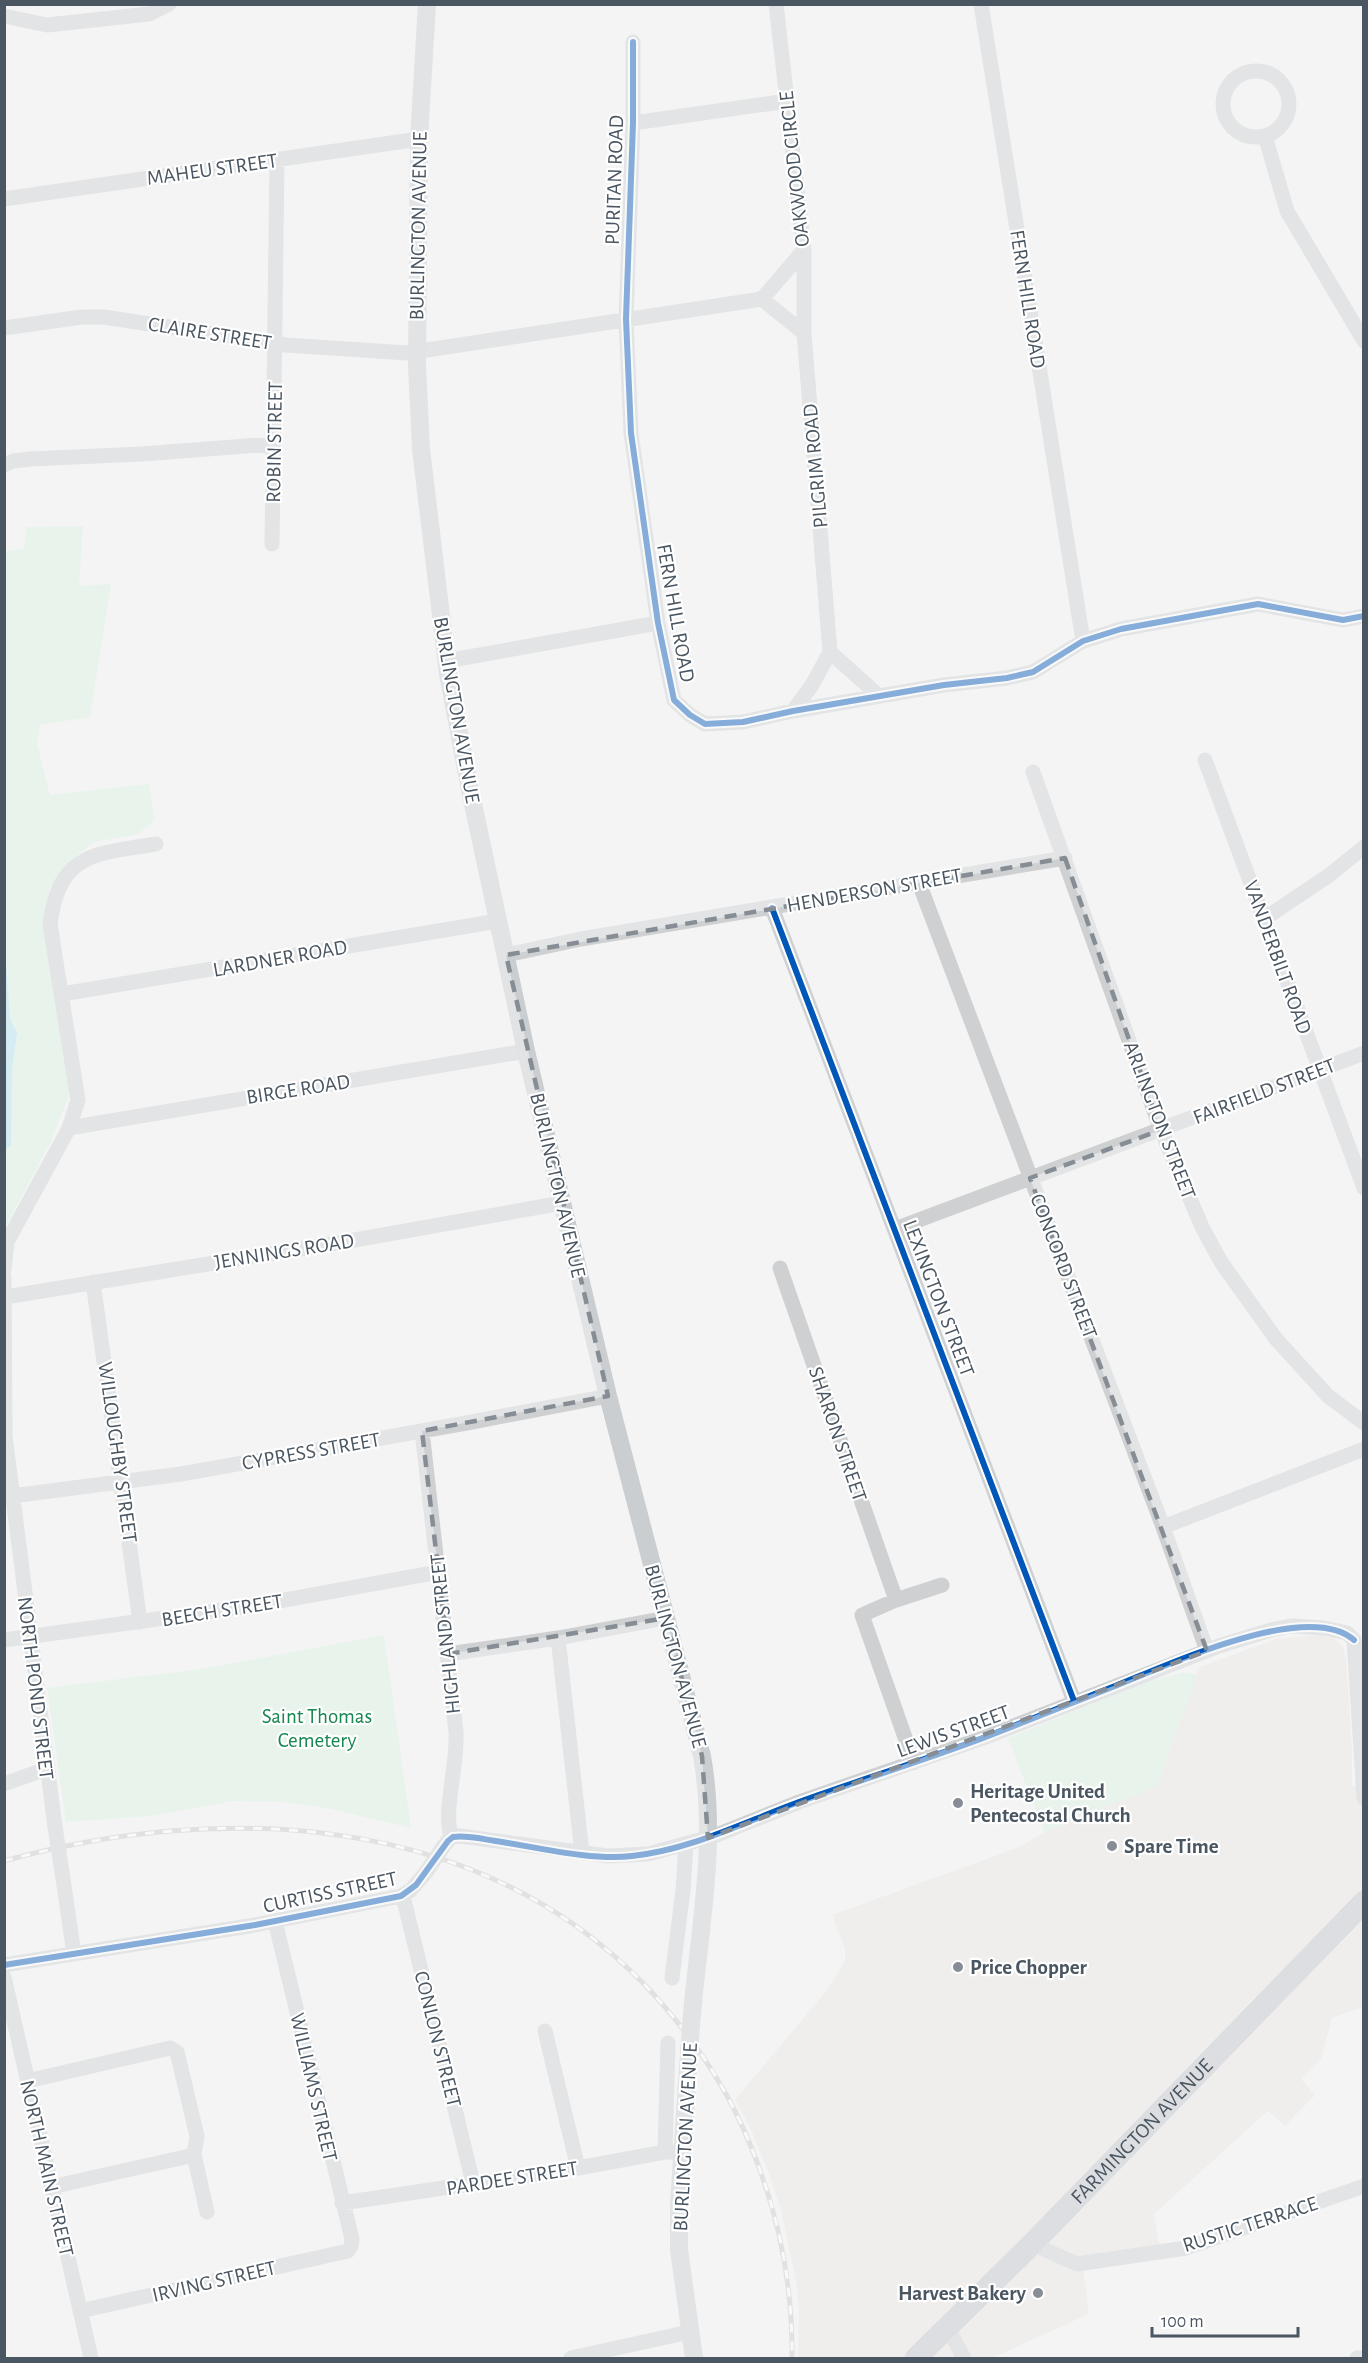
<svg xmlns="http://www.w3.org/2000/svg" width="1368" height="2363" font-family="'Alegreya Sans',sans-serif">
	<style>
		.commercial { fill: #e8e7e3 }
		.green { fill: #d9f2e3 }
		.water { fill: #aee2f0 }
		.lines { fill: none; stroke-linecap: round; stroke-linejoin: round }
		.highway-casing { stroke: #b9bec3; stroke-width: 22 }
		.minor { stroke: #ced0d2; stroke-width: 15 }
		.major { stroke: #caced1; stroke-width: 18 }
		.highway { stroke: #bec4c9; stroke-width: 21 }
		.rail-casing { stroke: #c9cacc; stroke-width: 5 }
		.rail { stroke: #fff; stroke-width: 3; stroke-dasharray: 9; stroke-linecap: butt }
		.minor-bridge { stroke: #ced0d2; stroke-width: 15 }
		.major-bridge { stroke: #caced1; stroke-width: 18 }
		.cycleway-casing { stroke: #fff; stroke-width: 10 }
		.cycleway { stroke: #0057b8; stroke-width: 6 }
		.marked { fill: none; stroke: #868d94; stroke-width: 4.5; stroke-dasharray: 12 8; stroke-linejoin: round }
		.poi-dot { fill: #868d94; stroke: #fff; stroke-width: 2 }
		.labels { text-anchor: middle; stroke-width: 4.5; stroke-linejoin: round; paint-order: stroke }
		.street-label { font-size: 21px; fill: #4a5661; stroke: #fff }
		.park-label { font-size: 21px; fill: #17864f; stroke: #fff }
		.poi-label { font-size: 21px; font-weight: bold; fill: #4a5661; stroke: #fff; text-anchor: start }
	</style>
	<rect width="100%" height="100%" fill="#f4f4f4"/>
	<path class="commercial" d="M1319,1635l14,3 9,7 4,14 6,91v36l11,-1v222l-31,11 -11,41 -20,20 14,16 -30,31 -17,-15 -114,103 7,41 -78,14 6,45 -97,44h-194l1,-49 -3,-28 -15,-71 -12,-36 -20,-49 -14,-25 92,-110 15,-24 3,-6v-11l-13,-34 190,-69 22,-14 113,-46 42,-119 77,-28z"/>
	<path class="green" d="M83,526l-4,60 32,-2 -21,133 -50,8 -3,19 13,51 99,-11 5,36 -15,14 -45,8 -24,19 -21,28 -4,36 26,166 -21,52 -45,85v-677l19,-2 3,-22z
		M384,1635l27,193 -85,-20 -44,-6 -48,-1 -84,15 -84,6 -19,-134 154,-19z
		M1183,1672l14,3 -40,111 -113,46 -36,-94 139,-56z"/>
	<path class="water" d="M5,948l5,71 7,14 -5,34 -1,78 -6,6z"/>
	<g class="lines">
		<defs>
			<g id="highway">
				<path id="s1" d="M916,2358l116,-114 332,-342"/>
			</g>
		</defs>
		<use href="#highway" class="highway-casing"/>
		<path class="minor" d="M776,4l28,246v83l26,319 49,44
			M981,4l102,637
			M4,16l43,9 102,-11 20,-10
			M633,42v81l-7,196 5,114 27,190 16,77 16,15 15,9 38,-2 50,-11 151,-26 63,-7 26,-6 50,-31 38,-12 137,-25 85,16 21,-4
			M1223 104a33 33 0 1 1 66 0a33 33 0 1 1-66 0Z
			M633,123l154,-22
			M1265,136l22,75 77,130
			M4,199l415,-60
			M762,299l42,34
			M4,328l78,-11h22l182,28 121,8 355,-54 42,-49
			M4,465l9,-4 17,-2 112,-5 131,-10
			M272,544l5,-384
			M446,661l212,-38
			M793,711l19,-26 18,-33
			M1205,760l159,428
			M1033,772l128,358 41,97 19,35 55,77 52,57 36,27
			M919,883l244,644 44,124
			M772,908l302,793
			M1264,919l64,-43 36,-29
			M506,955l75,-16 484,-81
			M62,994l436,-73
			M69,1128l457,-77
			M895,1229l469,-176
			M780,1268l116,332
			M4,1270l3,-28 62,-114 9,-28 -28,-176c9,-72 46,-70 106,-80
			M4,1277l1,159 50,391
			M93,1282l47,340
			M5,1297l344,-56 213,-38
			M422,1431l34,301c2,33 -13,76 -5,105
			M4,1497l177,-23 291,-52 136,-26
			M1163,1527l201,-78
			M558,1638l24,215
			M4,1640l248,-34 186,-34
			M1354,1640l10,158
			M448,1654l110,-16 108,-20
			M914,1763l-52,-148 34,-15 46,-15
			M4,1784l42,-15
			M443,1847l8,-10 9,-1 148,20 40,-2 66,-18 85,-34 184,-64 236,-92 52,-16 21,-4 32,2 23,5 7,7
			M62,1872l12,82
			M403,1896l70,287
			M4,1965l251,-40 146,-29 10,-6 16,-19
			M4,1977l87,381
			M672,1978l11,-88 3,-45
			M545,2031l33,137
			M27,2081l143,-33 7,4 20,84 -3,19 13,57
			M665,2152l3,-109
			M51,2187l143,-32
			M342,2203l236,-35 87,-16h17
			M1032,2244l45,20 109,-16 178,-62
			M80,2311l268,-60 3,-5 1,-7 -77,-318
			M947,2327l17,31
			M571,2358l118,-26
			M1357,2358h7"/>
		<path class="major" d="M427,4l-8,135 -2,226 4,84 27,225 22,116 56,261 82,345 94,360c16,89 -4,180 -11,269
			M689,2053l-10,150v47l15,108"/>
		<use href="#highway" class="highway"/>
		<defs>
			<path id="rail" d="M4,1861c219,-60 473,-48 640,123 36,38 66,78 90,125 39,79 59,161 58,249"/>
		</defs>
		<use href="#rail" class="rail-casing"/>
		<use href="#rail" class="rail"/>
		<path class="minor-bridge" d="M55,1827l7,45
			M427,1871l16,-24"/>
		<path class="major-bridge" d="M689,2053l2,-28"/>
		<defs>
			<path id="cycleway" d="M633,42v81l-7,196 5,114 27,190 16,77 16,15 15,9 38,-2 50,-11 151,-26 63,-7 26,-6 50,-31 38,-12 137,-25 85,16 21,-4
				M772,908l302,793
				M4,1965l251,-40 146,-29 15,-11 32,-44 5,-4c14,-2 29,2 43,4 40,6 96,20 136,15 59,-6 112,-34 167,-54 61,-22 123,-41 184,-64 44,-17 88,-35 132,-52 51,-20 192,-87 239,-46"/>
		</defs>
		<use href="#cycleway" class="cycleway-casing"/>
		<use href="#cycleway" class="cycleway"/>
	</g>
	<path d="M0 0H1368V2363H0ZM1065,858l96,272 -131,48 177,473 -499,187 -6,-82 -36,-138 -218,36 -26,-223 186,-35 -102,-441z" fill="#f4f4f4" fill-opacity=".55" fill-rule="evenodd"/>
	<path class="marked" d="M1065,858l96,272 -131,48 177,473 -499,187 -6,-82 -36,-138 -218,36 -26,-223 186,-35 -102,-441z"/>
	<g class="poi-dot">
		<circle cx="958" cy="1803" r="6"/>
		<circle cx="1112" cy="1846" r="6"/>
		<circle cx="958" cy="1967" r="6"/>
		<circle cx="1038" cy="2293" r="6"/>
	</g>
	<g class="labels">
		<g class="street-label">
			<text transform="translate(212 169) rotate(-8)" y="7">MAHEU STREET</text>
			<text transform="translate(794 169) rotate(-96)" y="7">OAKWOOD CIRCLE</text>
			<text transform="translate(614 180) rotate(-88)" y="7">PURITAN ROAD</text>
			<text transform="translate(418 226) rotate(-89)" y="7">BURLINGTON AVENUE</text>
			<text transform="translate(1028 299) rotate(81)" y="7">FERN HILL ROAD</text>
			<text transform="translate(210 333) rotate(9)" y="7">CLAIRE STREET</text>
			<text transform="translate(274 442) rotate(-89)" y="7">ROBIN STREET</text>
			<text transform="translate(815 466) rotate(-95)" y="7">PILGRIM ROAD</text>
			<text transform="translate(676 613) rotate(80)" y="7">FERN HILL ROAD</text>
			<text transform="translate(457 710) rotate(80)" y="7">BURLINGTON AVENUE</text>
			<text transform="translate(874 890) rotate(-10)" y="7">HENDERSON STREET</text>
			<text transform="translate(1278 957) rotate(70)" y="7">VANDERBILT ROAD</text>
			<text transform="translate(280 958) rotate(-10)" y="7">LARDNER ROAD</text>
			<text transform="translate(298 1089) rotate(-9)" y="7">BIRGE ROAD</text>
			<text transform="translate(1264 1091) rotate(-21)" y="7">FAIRFIELD STREET</text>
			<text transform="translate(1160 1120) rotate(69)" y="7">ARLINGTON STREET</text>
			<text transform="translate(558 1185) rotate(77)" y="7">BURLINGTON AVENUE</text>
			<text transform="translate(284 1251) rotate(-9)" y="7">JENNINGS ROAD</text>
			<text transform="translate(1064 1266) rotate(69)" y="7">CONCORD STREET</text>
			<text transform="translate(939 1298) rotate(69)" y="7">LEXINGTON STREET</text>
			<text transform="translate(838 1434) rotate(71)" y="7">SHARON STREET</text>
			<text transform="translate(311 1451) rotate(-10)" y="7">CYPRESS STREET</text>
			<text transform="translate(118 1452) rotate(82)" y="7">WILLOUGHBY STREET</text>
			<text transform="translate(222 1610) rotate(-9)" y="7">BEECH STREET</text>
			<text transform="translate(445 1634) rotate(-96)" y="7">HIGHLAND STREET</text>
			<text transform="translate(676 1656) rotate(75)" y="7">BURLINGTON AVENUE</text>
			<text transform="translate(36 1688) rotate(83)" y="7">NORTH POND STREET</text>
			<text transform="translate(953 1731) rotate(-20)" y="7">LEWIS STREET</text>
			<text transform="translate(330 1892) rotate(-12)" y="7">CURTISS STREET</text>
			<text transform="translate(438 2039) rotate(76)" y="7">CONLON STREET</text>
			<text transform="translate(314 2087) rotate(77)" y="7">WILLIAMS STREET</text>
			<text dy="7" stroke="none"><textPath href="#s1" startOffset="320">FARMINGTON AVENUE</textPath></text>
			<text transform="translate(685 2137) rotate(-87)" y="7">BURLINGTON AVENUE</text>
			<text transform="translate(47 2168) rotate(77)" y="7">NORTH MAIN STREET</text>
			<text transform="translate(512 2178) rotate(-9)" y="7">PARDEE STREET</text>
			<text transform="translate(1250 2224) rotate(-18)" y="7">RUSTIC TERRACE</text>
			<text transform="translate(214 2281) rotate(-13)" y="7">IRVING STREET</text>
		</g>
		<g class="park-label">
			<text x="317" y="1723">Saint Thomas<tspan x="317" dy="24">Cemetery</tspan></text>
		</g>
		<g class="poi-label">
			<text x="970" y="1798">Heritage United<tspan x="970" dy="24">Pentecostal Church</tspan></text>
			<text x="1124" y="1853">Spare Time</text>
			<text x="970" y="1974">Price Chopper</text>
			<text x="1026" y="2300" text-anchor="end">Harvest Bakery</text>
		</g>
	</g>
	<rect width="1368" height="2363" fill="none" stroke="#4a5661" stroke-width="12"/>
	<path d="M1152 2327v9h146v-9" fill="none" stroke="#4a5661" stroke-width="3"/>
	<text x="1161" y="2327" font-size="18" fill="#4a5661" stroke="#ffffff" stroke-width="4.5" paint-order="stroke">100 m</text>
</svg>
